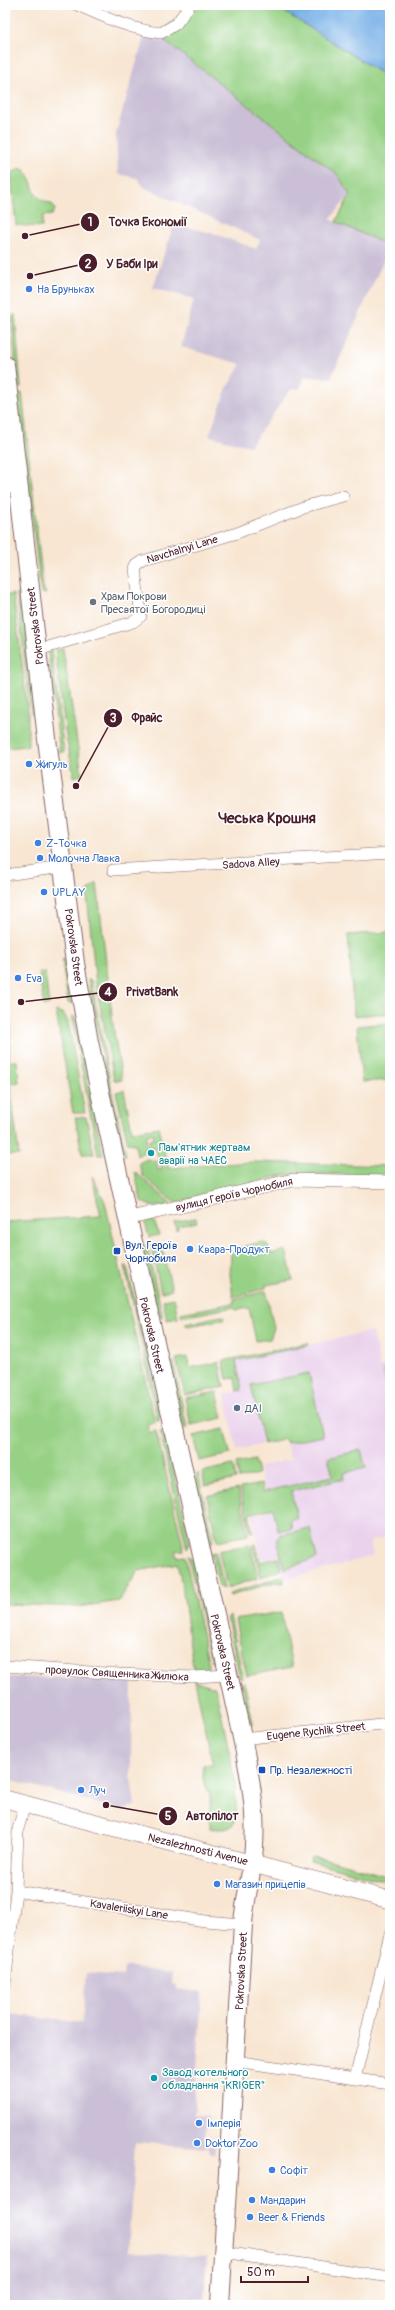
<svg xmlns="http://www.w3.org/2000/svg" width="395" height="2310" font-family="Pangolin,sans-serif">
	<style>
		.built { fill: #ead1ec }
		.industrial { fill: #cabfd6 }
		.green { fill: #97d185; stroke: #707858 }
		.water { fill: #75afe6; stroke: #606788 }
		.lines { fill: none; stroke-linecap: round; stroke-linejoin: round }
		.minor-casing { stroke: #876565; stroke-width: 12 }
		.tertiary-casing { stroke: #876565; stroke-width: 14 }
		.primary-casing { stroke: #876565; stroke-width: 18 }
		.trunk-casing { stroke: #876565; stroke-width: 20 }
		.minor { stroke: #fff; stroke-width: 11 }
		.tertiary { stroke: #fff; stroke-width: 13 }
		.primary { stroke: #fff; stroke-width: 17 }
		.trunk { stroke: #fff; stroke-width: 18 }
		.shop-dot { fill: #3f7fe0; stroke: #fff; stroke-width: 1.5 }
		.worship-dot { fill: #6b7280; stroke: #fff; stroke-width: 1.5 }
		.culture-dot { fill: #0f9aa8; stroke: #fff; stroke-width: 1.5 }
		.transit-dot { fill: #1a4fb4; stroke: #fff; stroke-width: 1.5 }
		.service-dot { fill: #5c6f8a; stroke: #fff; stroke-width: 1.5 }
		.labels { text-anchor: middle; stroke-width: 3; stroke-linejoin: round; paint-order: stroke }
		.shop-label { font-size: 11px; fill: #366cbe; stroke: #fff; text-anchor: start }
		.street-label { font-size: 11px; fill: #4a1f2b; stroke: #fff }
		.worship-label { font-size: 11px; fill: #5b616d; stroke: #fff; text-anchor: start }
		.culture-label { font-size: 11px; fill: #0d838f; stroke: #fff; text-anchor: start }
		.transit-label { font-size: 11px; fill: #164399; stroke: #fff; text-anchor: start }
		.service-label { font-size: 11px; fill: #4e5e75; stroke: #fff; text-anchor: start }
		.district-label { font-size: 15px; font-weight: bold; fill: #4a1f2b; stroke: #fff }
		.leader { fill: none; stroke: #4a1f2b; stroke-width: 1.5 }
		.callout-dot { fill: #4a1f2b; stroke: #fff; stroke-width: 1.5 }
		.mark-label { font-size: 12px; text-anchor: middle; font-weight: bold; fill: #fff }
		.callout-label { font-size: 12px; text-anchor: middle; font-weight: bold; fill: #4a1f2b; stroke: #fff; stroke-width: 3; stroke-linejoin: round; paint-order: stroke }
	</style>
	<rect width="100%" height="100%" fill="#fff"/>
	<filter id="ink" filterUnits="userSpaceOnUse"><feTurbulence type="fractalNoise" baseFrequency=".025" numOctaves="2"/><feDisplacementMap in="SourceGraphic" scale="8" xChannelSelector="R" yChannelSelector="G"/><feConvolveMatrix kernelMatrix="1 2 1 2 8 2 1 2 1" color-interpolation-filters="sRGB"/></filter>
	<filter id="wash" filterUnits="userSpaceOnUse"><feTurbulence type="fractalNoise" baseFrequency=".012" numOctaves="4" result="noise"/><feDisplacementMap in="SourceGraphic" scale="16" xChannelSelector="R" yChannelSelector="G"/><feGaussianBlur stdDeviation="0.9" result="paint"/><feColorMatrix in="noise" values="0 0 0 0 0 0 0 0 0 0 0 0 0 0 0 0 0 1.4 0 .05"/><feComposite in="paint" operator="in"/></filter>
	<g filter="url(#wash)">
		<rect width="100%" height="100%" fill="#f8e6d2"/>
		<path class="built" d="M372,1331l18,78v127l-20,5 3,15 -89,24 -5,-23 -17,3 -10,-45 17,-4 -10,-44 32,-8 -6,-20 -48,11 -12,-56 17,-4 -6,-29z"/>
		<path class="industrial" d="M144,37l21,4 173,134 12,20 -20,24 60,27 -59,132 -27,-1 -4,11 -10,2 -40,56 -41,-10 18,-48 14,-24 -60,-17 13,-48 -41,-11 21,-64 41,10 41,15 4,-9 -116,-53 -7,-9 -19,-4 -2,-41z
			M390,1366v43l-9,-41z
			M5,1677l127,2 -1,98 4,29 -14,4 -116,-32z
			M124,1967l48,6 -1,11 5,1v4l26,3 -8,123 14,1 -3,22h3l-1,8h8l-1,8h-4l-3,-6 -72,-6 -7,110 79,5 -3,42 -25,-2 -1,8h-173v-233l5,-58 72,9 4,-50 37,3z"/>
		<path class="green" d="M190,5h84l116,74v167l-54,-24 14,-27 -12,-20 -173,-134 -4,-8z
			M19,168c15,4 10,18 18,27 4,6 11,7 16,10l2,5 -3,5 -9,1 -1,11 -26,-2 -5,-51z
			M15,314l6,73 -4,1 -5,-70z
			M22,393l21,194 3,7 -5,-1 -24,-199z
			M22,593l13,114v10l-4,-5 -14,-118z
			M13,594l15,117v35l-23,2v-152z
			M63,648l19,127 -8,2 -8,-41 -11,-86z
			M51,650l13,102 -4,1 -12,-100z
			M97,883l17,149 8,48h-8l-18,-96 -9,-89 2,-5z
			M390,932v81l-36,3 -6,-81z
			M66,959l7,45 -5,-1 -6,-43z
			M45,972l4,33 -5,1 -5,-33z
			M88,980h3l21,112 14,63h-4z
			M56,1011l8,3 4,8 17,91h-12z
			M72,1017h3l28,138h-5z
			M390,1023v57l-28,2 -5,-56z
			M11,1025l-2,36h8l2,21 -9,2 9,71h-14v-16l7,-1 -5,-39h-2v-73z
			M124,1090l8,41 27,-4 9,41 85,-6 137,4v10l-64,-2 -42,1 -109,28 -32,-27 -4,-13 8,-4 9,2 2,9h4l-7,-23 -5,1 -1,-8 5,-1 -1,-6 -7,3 1,10 -2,5 -8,5 -2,-12 -7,-1 -12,-51z
			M75,1117h11l8,37h-12z
			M135,1172l37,32 -20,3 -11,-6z
			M92,1176l13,26 50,221 -8,1 2,8 7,-1 28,119 -9,1 2,6 8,-1 24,109 -2,5 -13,3c-6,-37 -8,-74 -17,-110l-39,8 -19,30 -40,6 -74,-3v-382l96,-6z
			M196,1218l1,4 -19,4v3l-2,1 -2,-8z
			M150,1219l4,2 5,14 -10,2 -4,-14z
			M261,1242l6,2 4,10 15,-4 7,30 -27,5v3l-33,9 -3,-22 1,-21 7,-6z
			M161,1243l11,47 -11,2 -10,-47z
			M147,1246l15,68v4l-5,-6 -14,-65z
			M125,1266h2l34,149 -3,7z
			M266,1291l8,37 -4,11 -14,2 -7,-33 -13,2 -2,-3 -52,10 -1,-4 53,-10v-4z
			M174,1298l4,20 -11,2 -4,-20z
			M221,1316l3,1 -1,3 -35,6 -3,-2z
			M308,1343l1,2 -73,16 6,29 -5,1 -2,-13 -8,1 -4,-18z
			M187,1357l3,11 29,-6 5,25 -39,8 -9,-36z
			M173,1361l14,67 -4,1 -13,-63z
			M309,1373l14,63 -36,7 -2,-4 -21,5 -13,-59z
			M217,1392l6,26 -32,7 -6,-27z
			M224,1429l6,25 -31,7 -6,-25z
			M160,1431l6,5 24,106 -3,7z
			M361,1450l5,18 -23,5 1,6 -53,12 6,27 -7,1 2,9 -14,3 -5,-23 -24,6 4,18h-3l-10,-44 21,-4 2,8 70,-16 -5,-18z
			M255,1460l3,14 -19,5 -3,-15z
			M233,1465l3,14 -31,7 -3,-14z
			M198,1473l15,69h-4l-14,-64z
			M238,1489l10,46 -31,6 -10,-45z
			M310,1528l7,30 -33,11 -7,-30 3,-4z
			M250,1544l8,34 -31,10 -8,-37z
			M256,1544l4,18 19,-4 2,12 -20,7 -8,-32z
			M216,1552l8,37 -5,-2 -8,-34z
			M188,1555l6,5 23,101 -5,1z
			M283,1576l1,7 -9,-1 -45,14 -1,-2z
			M281,1612l11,55 -45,9 -12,-56z
			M230,1616l13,61 -3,1 -13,-60z
			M195,1681l20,6c5,24 30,119 18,137 -4,7 -16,5 -23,4v-33l-7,-16v-14h10z
			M244,1682l9,41 -3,1 -9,-41z
			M311,1857l15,2 64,18v5l-80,-21z"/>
		<path class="water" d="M274,5h116v74z"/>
	</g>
	<g filter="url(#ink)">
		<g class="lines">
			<defs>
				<path id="minor" d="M77,5c27,12 55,25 84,28l15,-9 14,-19
					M38,650l95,-28 8,-6 -6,-47 2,-4 6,-4 94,-28 66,-26 40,-11
					M113,870l277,-17
					M5,875l58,-8
					M5,1666l114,8 75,3 34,-2
					M242,1739l148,-16
					M16,1891l189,30 38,3
					M5,1984l11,-93 2,-62 7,-25
					M235,2061l155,23
					M355,2079l35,-145
					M224,2252l166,25"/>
				<path id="tertiary" d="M5,487l13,-1
					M126,1219l167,-39 97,2"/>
				<path id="primary" d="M5,1799l385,101"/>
				<path id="trunk" d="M5,365l42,374 28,224 14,79 150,681c8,40 18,80 15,122 -1,26 -9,52 -11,79l-23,381"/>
			</defs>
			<use href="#minor" class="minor-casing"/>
			<use href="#tertiary" class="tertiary-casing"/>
			<use href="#primary" class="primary-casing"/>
			<use href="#trunk" class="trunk-casing"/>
			<use href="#minor" class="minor"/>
			<use href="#tertiary" class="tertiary"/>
			<use href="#primary" class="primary"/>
			<use href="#trunk" class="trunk"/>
		</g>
	</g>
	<g class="shop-dot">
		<circle cx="29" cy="289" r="4"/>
		<circle cx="29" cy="764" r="4"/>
		<circle cx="38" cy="843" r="4"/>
		<circle cx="40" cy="858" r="4"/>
		<circle cx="44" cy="892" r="4"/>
		<circle cx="18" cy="978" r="4"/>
		<circle cx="190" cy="1249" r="4"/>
		<circle cx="81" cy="1790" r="4"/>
		<circle cx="217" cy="1884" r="4"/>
		<circle cx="199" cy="2123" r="4"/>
		<circle cx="197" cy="2143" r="4"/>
		<circle cx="272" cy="2170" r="4"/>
		<circle cx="252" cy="2200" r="4"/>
		<circle cx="250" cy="2217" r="4"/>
	</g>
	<circle class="worship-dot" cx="93" cy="602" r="4"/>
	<g class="culture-dot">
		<circle cx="151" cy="1153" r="4"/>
		<circle cx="154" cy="2078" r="4"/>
	</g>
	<g class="transit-dot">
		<rect x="113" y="1247" width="8" height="8" rx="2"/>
		<rect x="258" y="1766" width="8" height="8" rx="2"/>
	</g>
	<circle class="service-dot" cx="237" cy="1408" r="4"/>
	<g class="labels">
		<g class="shop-label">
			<text x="37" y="293">На Бруньках</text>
			<text x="37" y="768">Жигуль</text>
			<text x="46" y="847">Z-Точка</text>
			<text x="48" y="862">Молочна Лавка</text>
			<text x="52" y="896">UPLAY</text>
			<text x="26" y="982">Eva</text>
			<text x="198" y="1253">Квара-Продукт</text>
			<text x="89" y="1794">Луч</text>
			<text x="225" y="1888">Магазин прицепів</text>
			<text x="207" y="2127">Імперія</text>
			<text x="205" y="2147">Doktor Zoo</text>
			<text x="280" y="2174">Софіт</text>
			<text x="260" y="2204">Мандарин</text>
			<text x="258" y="2221">Beer &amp; Friends</text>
		</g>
		<g class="street-label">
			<text transform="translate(182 549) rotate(-17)" y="4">Navchalnyi Lane</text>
			<text transform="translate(35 626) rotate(-97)" y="4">Pokrovska Street</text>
			<text transform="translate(251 863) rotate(-4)" y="4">Sadova Alley</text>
			<text transform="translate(74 947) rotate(82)" y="4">Pokrovska Street</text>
			<text transform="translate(234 1194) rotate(-13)" y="4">вулиця Героїв Чорнобиля</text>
			<text transform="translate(152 1335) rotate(77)" y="4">Pokrovska Street</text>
			<text transform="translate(223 1652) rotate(77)" y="4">Pokrovska Street</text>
			<text transform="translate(117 1673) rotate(3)" y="4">провулок Священника Жилюка</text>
			<text transform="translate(316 1731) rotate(-6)" y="4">Eugene Rychlik Street</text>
			<text transform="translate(198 1849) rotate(14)" y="4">Nezalezhnosti Avenue</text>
			<text transform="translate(129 1909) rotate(9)" y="4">Kavaleriiskyi Lane</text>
			<text transform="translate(241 1971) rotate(-87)" y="4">Pokrovska Street</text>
		</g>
		<g class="worship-label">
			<text x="101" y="600">Храм Покрови<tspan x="101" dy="13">Пресвятої Богородиці</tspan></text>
		</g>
		<g class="culture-label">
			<text x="159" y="1151">Пам'ятник жертвам<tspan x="159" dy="13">аварії на ЧАЕС</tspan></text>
			<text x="162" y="2076">Завод котельного<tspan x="162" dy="13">обладнання "KRIGER"</tspan></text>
		</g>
		<g class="transit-label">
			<text x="125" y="1249">Вул. Героїв<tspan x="125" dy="13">Чорнобиля</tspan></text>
			<text x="270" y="1774">Пр. Незалежності</text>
		</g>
		<g class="service-label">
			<text x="245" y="1412">ДАІ</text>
		</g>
		<g class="district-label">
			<text x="267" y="823">Чеська Крошня</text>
		</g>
	</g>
	<path class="leader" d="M25 236L90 222M30 276L88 263M76 786L113 718M21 1002L108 992M106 1805L168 1816"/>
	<g class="callout-dot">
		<circle cx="25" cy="236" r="4"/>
		<circle cx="30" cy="276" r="4"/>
		<circle cx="76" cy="786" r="4"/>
		<circle cx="21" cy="1002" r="4"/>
		<circle cx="106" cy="1805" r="4"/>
		<circle cx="90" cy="222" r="10"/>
		<circle cx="88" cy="263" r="10"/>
		<circle cx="113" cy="718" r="10"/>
		<circle cx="108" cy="992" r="10"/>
		<circle cx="168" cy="1816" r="10"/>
	</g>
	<g class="mark-label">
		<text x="90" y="226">1</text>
		<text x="88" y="268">2</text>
		<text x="113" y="722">3</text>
		<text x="108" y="996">4</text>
		<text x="168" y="1820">5</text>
	</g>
	<g class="callout-label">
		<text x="148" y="226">Точка Економії</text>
		<text x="132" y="268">У Баби Іри</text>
		<text x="147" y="722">Фрайс</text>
		<text x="152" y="996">PrivatBank</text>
		<text x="212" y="1820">Автопілот</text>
	</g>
	<rect width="395" height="2310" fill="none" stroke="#fff" stroke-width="20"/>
	<path d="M241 2276v6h67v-6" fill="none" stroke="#4a1f2b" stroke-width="2"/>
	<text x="247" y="2276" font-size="12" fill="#4a1f2b" stroke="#ffffff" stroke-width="3" paint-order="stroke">50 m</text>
</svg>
